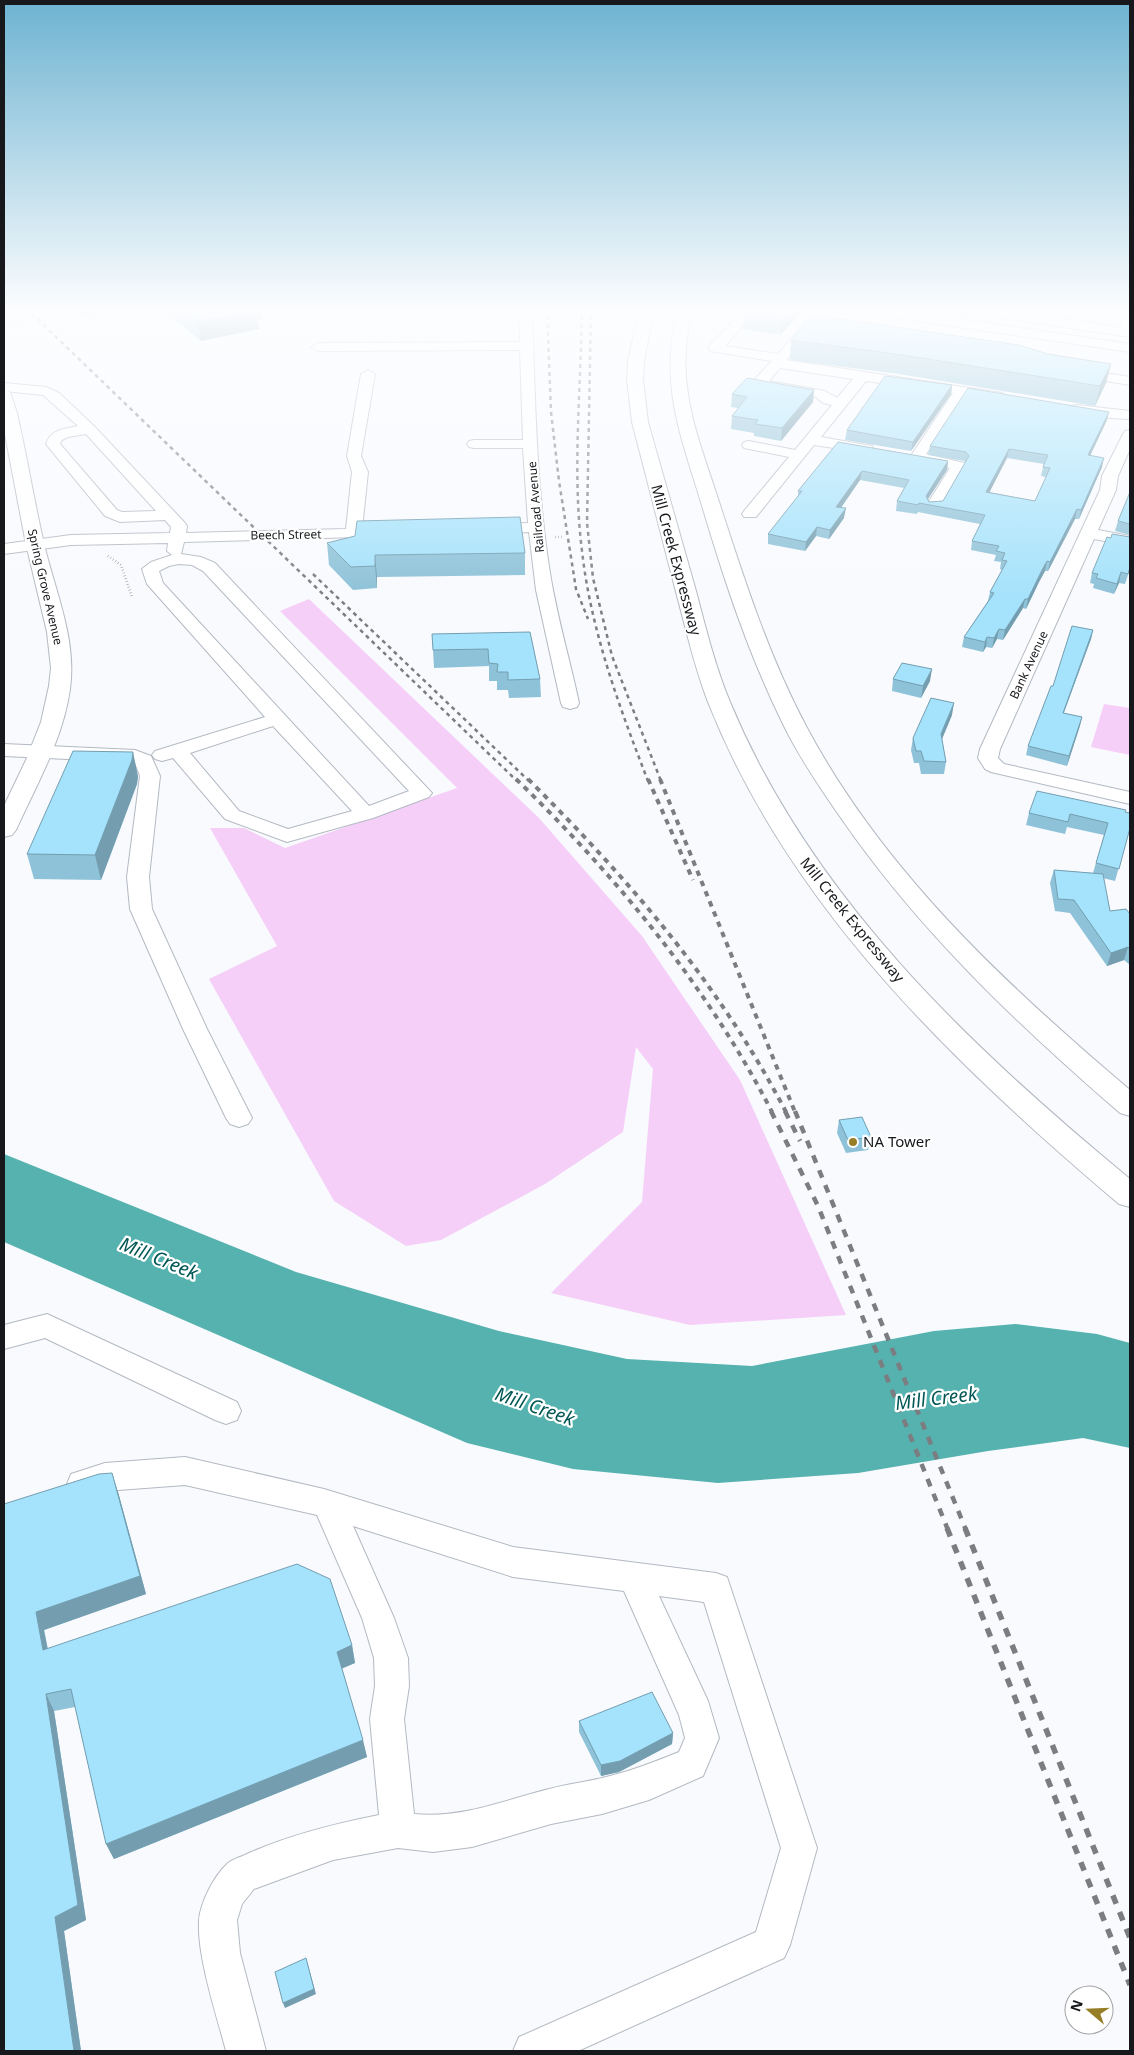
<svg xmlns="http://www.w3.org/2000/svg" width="1134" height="2055" font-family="'Noto Sans',sans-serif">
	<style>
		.green { fill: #f5cff7 }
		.water { fill: #56b2af }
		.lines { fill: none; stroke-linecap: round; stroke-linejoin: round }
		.minor-casing { stroke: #b3b9c2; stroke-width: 2 }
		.major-casing { stroke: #b3b9c2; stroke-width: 2 }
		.highway-casing { stroke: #b3b9c2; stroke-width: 2 }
		.path { stroke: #7c7e81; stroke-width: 2.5; stroke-dasharray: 0.5 2.5; stroke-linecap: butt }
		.minor { fill: #fff; fill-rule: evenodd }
		.major { fill: #fff; fill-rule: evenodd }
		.highway { fill: #fff; fill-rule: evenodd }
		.rail-far3 { stroke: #7b7d81; stroke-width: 2.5; stroke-dasharray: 4 4; stroke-linecap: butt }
		.rail-far2 { stroke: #7b7d81; stroke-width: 4; stroke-dasharray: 5.5 5.5; stroke-linecap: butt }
		.rail-far1 { stroke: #7b7d81; stroke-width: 4.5; stroke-dasharray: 8 8; stroke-linecap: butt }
		.rail { stroke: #7b7d81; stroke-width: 5.5; stroke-dasharray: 9 9; stroke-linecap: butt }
		.path-bridge { stroke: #7c7e81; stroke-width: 2; stroke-dasharray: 0.5 2.5; stroke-linecap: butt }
		.wall { fill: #8ec2d8; fill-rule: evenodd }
		.shaded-wall { fill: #749eb0 }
		.building { fill: #a5e2fb; stroke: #749eb0; fill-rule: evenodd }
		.poi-dot { fill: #967e26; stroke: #fff; stroke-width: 2 }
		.labels { text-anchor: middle; stroke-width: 4.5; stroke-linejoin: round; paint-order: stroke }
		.far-street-label { font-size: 12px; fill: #16181b; stroke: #fff }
		.street-label { font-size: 15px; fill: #16181b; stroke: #fff }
		.poi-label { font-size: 15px; fill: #16181b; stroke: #fff; text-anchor: start }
		.near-water-label { font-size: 19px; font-style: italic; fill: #005755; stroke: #fff }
	</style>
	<rect width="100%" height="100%" fill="#f8fafe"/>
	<path class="green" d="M309,599l230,219 103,118 98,144 106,235 -156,10 -139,-32 91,-91 11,-133 -17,-22 -13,85 -78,52 -104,56 -35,6 -72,-45 -125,-222 68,-33 -67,-118h34l41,20 172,-60 -177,-177z
		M1104,704l26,4v47l-39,-8z"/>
	<path class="water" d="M4,1154l292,118 203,59 128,28 125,7 182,-35 81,-7 82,10 33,9v105l-47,-10 -95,13 -130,22 -140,10 -145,-14 -106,-26 -463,-201z"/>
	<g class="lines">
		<defs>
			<path id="minor" d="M520,308h12c3,89 4,177 18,265 7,44 20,87 29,130l-2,4 -7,2 -7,-2 -2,-4 -25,-113 -7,-58 -41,3 -6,-2 -2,-3 2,-3 6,-2 40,-2 -5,-75h-49l-5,-1 -2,-3 2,-3 5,-1h49l-3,-90 -202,1 -7,-4 7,-4 202,-1z
				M727,308h14l9,10 -25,28 53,8 39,-46h13l-44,52 216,33 2,3 -2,3 -5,1 -31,-5 -40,59 38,9 2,3 -26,43h-12l-2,-3 24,-38 -38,-8 -2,-3 43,-64 -87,-12 -45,56 51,9 2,3 -2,3 -5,1 -53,-8 -58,72h-12l-2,-3 2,-3 45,-54 -45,-9 -2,-3 2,-3 5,-1 46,9 37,-45 -9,-2 -7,-6 -62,-11 -2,-3 2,-3 18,-19 -62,-10 -2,-3 2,-3 27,-27zM780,368l73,11 -16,19 -12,-7 -56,-10z
				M851,308h33l246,36v8l-273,-40z
				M1130,313v19l-6,4 -5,-1 -1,-3 6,-15z
				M1075,368l55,9v8l-60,-10 -2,-3z
				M368,370l7,4 -14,82 7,16 -6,57 31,1 2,3 -2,3 -209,6 -3,12 20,3 14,6 217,230 -3,4 -56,21 -86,24 -62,-23 -52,-61 -11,3 -7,-2 -3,-4 3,-4 110,-34 -118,-133 -5,-15 9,-7 21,-7 -5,-4 1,-8 -97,2 -67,9v-10l67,-9 99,-2 1,-6 -6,-7 -45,2 -15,-6 -59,-72c5,-15 18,-15 32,-18l-35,-31 -39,-4v-8l42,4 13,6 35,33 91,97 2,3 -1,7 160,-4 6,-57 -5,-16 14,-82zM86,434l70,77 -34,1 -5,-2 -57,-66 2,-4 6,-3zM179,564l13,1 11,6 206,220 -40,15 -206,-223 -4,-12 10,-5zM273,726l79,85 -64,18 -49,-18 -49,-58z
				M1077,405l53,6v8l-20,-1 -38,-6 -2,-3 2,-3z
				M1130,430v19l-12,27 -2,14 -18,40 32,6v10l-36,-7 -94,210 -2,9 6,6 126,28v12l-139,-32 -6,-3 -7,-11 2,-9 120,-259 2,-14 21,-42 2,-3z
				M4,744l131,6 16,6 9,20 -11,101 3,32 55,120 45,89 -4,6 -9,3 -9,-3 -4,-6 -43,-89 -53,-120 -3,-32 13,-101 -5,-13 -3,-1 -128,-6z
				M47,1314l190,88 4,9 -4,9 -11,4 -11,-4 -170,-82 -41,11v-24z
				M185,1457l139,32 189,58 203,26 11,4 90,271 -27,97 -6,13 -206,93h-65l6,-14 237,-105 25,-84 -77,-246 -45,-6 49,105 11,37 -16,38 -54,24 -47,14 -51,10 -79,23 -39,5 -35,-4 -65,12 -79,29 -12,15 -5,16 3,33 26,98h-40c-9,-35 -29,-94 -27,-130 1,-18 15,-45 28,-57 5,-5 14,-7 20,-10 42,-19 87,-30 132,-39l-9,-96 5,-33 -1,-28 -12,-40 -45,-103 -132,-30 -80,6 -23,7 -11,-4 -4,-10 4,-10 34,-11zM353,1526l160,51 111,14 55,124 6,23 -6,14c-25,10 -50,20 -77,26 -17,4 -35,6 -53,11 -44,11 -88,30 -135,25l-10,-95 5,-33 -1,-28 -14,-40z"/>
			<path id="major" d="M957,308h38l135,21v8l-166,-25z
				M4,390l6,2 7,21c10,44 17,87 27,131 11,47 33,95 26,145 -7,50 -33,95 -54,141l-4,5 -8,2v-31l22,-46 15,-38 8,-36 2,-18 -4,-36 -21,-88 -22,-115z"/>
			<path id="highway" d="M640,308h14l-10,53 -1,18 5,43c16,56 32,113 48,169 10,38 19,75 34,111 81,195 240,345 400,477v28l-11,-3c-165,-140 -330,-297 -411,-502 -14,-36 -22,-73 -32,-110 -15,-57 -29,-113 -44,-170l-5,-43 1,-18z
				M679,308h14c-21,75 6,130 28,200 24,74 48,148 85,218 77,145 200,259 324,364v26l-10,-3c-103,-89 -201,-182 -279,-295 -21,-30 -42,-61 -58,-94 -34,-69 -58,-141 -80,-215 -21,-71 -46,-126 -24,-201z"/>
		</defs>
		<use href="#minor" class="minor-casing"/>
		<use href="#major" class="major-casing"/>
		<use href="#highway" class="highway-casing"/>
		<path class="path" d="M555,537h9
			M108,556l13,9 11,32"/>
		<use href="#minor" class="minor"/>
		<use href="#major" class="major"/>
		<use href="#highway" class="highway"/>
		<path class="rail-far3" d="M26,308l491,473
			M547,308l4,104 8,69 17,108 12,30
			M582,308c-1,81 -10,163 0,243 9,80 37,155 66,230
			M591,308l-4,215 6,55 19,78 49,125
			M313,574l216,207"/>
		<path class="rail-far2" d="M516,779c101,98 191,207 256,333
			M528,779c103,103 190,203 258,333
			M648,779l45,101
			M660,779l135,333"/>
		<path class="rail-far1" d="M771,1111l47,95 130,324
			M785,1111l15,30
			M795,1111l171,419"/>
		<path class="rail" d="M947,1528l183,457
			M965,1528l165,410"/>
		<path class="path-bridge" d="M4,325l72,-15"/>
	</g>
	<path class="wall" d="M75,308h47l-39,8z
		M161,308h101l1,11 -5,1 1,9 -58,12z
		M749,308h56l-25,27 -37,-6 1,-15z
		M791,340l257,14 63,10 -5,19 -11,23 -196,-32 -109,-14z
		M952,385l-1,9 -40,57 -66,-11 2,-10z
		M732,394l81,8 -32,39 -27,-5v-3l-23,-4 1,-13 6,-8 -7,-1z
		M1107,420l-17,36 12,11 -23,52h-4l-27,52h-3l-6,11 -13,27 -3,-1 -20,32 -6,-1 -5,9 -6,-1 -3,5 -21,-5 2,-10 24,-36 2,-9 12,-22 -2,-1 1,-7 -7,-1 2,-6 -25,-5 1,-9 8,-17 -62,-12 -1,2 -21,-3 1,-10 7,-13 -44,-8 -19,28 3,10 -15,21 -13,-3 -11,15 -37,-7v-10l30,-37v-6l40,-49 110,19 -1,9 -19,29 1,3 14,-1 22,-39 -1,-1 -36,-6 2,-9zM1007,458l37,6 -1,3 -2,9 5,1 -11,24 -46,-9z
		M1130,486v49l-15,-4 3,-10 12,-28h-1z
		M1111,538l19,31 -5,15 -6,-1 -5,11 -21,-6 1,-4 -4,-1 2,-10z
		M327,543l198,10v22l-148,2v11l-24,2 -24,-25z
		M1093,630l-2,9 -27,74 18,4 -15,49 -41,-11 2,-9 25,-60z
		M530,632l10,47 1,18 -32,1 -1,-8h-11v-9h-8v-15l-55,2 -1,-18z
		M893,679l37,2 -9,17 -29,-7z
		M952,715l-10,24 4,23 -2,12h-23l-2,-11h-5l-3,-13 2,-12z
		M138,776l-1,8 -36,96 -67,-1 -7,-25z
		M1125,812l5,16 -15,53 -12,-3 7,33 20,3v51l-6,-5 -17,6 -37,-53 -15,-2 -5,-28 4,-13 39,3 11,-38 -37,-8 -2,7 -39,-9 3,-12z
		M839,1120l32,17 -3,13 -22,3 -9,-20z
		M118,1492l28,102 -102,36 4,19 304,-4 3,18 -13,5 25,89 -253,102 -8,-15 -31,-137 -21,4 32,209 -22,11 17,120h-77v-547z
		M579,1721l94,12 -1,11 -53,28 -18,4 -22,-44z"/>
	<path class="shaded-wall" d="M82,308h40l-39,8z
		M248,308h14l1,11 -5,1 1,9 -58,12 -3,-19z
		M793,308h12l-25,27 1,-15z
		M1111,364l-5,19 -11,23 5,-20z
		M952,385l-1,9 -40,57 2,-9z
		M814,390l-1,12 -32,39 1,-13z
		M1109,412l-2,8 -21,44 2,-9z
		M1009,449l-2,9 -22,43 1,-9z
		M1104,458l-2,9 -23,52 2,-9z
		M948,461l-1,9 -23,35 2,-9z
		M862,471l-2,9 -25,36 1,-9z
		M846,508l-2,10 -15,21 1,-9z
		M1077,509l-2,10 -27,52 2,-9z
		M817,527l-1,9 -11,15 1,-9z
		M375,555l2,22v11l-2,-22z
		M1047,561l-2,10 -6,11 -13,27 2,-10 13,-27z
		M1121,572l-2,11 -5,11 3,-10z
		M1025,599l-2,9 -20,32 2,-10z
		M999,629l-2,10 -5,9 2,-10z
		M1093,630l-2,9 -31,83 3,-9z
		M987,637l-1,10 -3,5 2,-10z
		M932,669l-2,12 -9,17 2,-12z
		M954,703l-2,12 -13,31 2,-12z
		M1082,717l-2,9 -13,40 2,-10z
		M133,752l5,24 -1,8 -36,96 -6,-25z
		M1128,947l-4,13 -17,6 4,-13z
		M112,1473l6,19 28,102 -102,36 7,38 -8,-18 -7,-38z
		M352,1645l3,18 -14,6 -4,-17z
		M46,1694l8,17 32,209 -22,11 17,120h-7l-19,-134z
		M673,1733l-1,11 -53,28 -18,4v-11z
		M363,1740l4,17 -253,102 -8,-15z
		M306,1958l10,36 -31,14 -2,-5z"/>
	<path class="building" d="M181,308h73l3,2 -59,12z
		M749,308h44l-12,12 -37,-6z
		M813,315l206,30 29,9 63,10 -11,22 -198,-31 -111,-15z
		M885,376l67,9 -39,57 -66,-12z
		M747,378l67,12 -32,38 -27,-4 3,-4 -26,-4 15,-19 -15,-3z
		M968,388l141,24 -21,43 16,3 -23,52 -4,-1 -27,53 -3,-1 -6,11 -13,27h-3l-20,31 -6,-1 -5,9 -7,-1 -2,5 -21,-5 30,-44 -4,-1 17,-31 -5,-1 3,-7 -9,-2 3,-5 -27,-5 13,-26 -66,-12 -1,2 -21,-4 12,-21 -47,-9 -26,36 10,1 -16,22 -13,-3 -11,15 -38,-8 34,-43h-4l40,-49 110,19 -22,35 3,6 14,-1 26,-45 -3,-4 -36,-6zM1009,449l39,6 -5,12 7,1 -15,33 -49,-9z
		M1130,492v32l-12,-3z
		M520,517l5,36 -150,2v11l-24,1 -24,-24 28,-7 2,-15z
		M1112,534l18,3v30l-2,7 -7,-2 -4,12 -21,-6 2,-4 -6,-1 15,-36 4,1z
		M1072,626l21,4 -30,83 19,4 -13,39 -41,-10 23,-60h2z
		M530,632l10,47 -32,1v-8h-11l1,-8 -9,-1 -1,-14 -55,1 -1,-16z
		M902,663l30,6 -9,17 -30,-7z
		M931,698l23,5 -13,31 5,28 -22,-1 -3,-10h-5l-3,-13z
		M73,751l60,1 -1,8 -37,95 -68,-1z
		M1037,791l89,19 -1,2 5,1v15l-11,41 -23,-6 12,-40 -38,-9 -2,8 -39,-9z
		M1054,870l49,4 7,37 16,-2 4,5v35l-2,-2 -17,6 -37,-53 -16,-1z
		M862,1117l9,20 -23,3 -9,-20z
		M112,1473l28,103 -104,36 7,38 254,-86 33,15 22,66 -15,7 26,88 -257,104 -35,-155 -25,5 32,211 -23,12 19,134h-70v-547l95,-30z
		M652,1692l21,41 -53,28 -19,4 -22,-44z
		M306,1958l8,31 -31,14 -8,-31z"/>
	<linearGradient id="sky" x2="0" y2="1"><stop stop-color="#6db3d1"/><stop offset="0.52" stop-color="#fcfdff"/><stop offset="1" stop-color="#fcfdff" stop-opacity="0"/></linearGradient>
	<rect width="1134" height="596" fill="url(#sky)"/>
	<circle class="poi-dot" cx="853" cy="1142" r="5"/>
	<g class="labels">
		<g class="far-street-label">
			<text transform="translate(536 507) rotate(-95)" y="4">Railroad Avenue</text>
			<text transform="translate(286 535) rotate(-1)" y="4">Beech Street</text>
			<text transform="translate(45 587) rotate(77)" y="4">Spring Grove Avenue</text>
			<text transform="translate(1029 665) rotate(-65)" y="4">Bank Avenue</text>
		</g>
		<g class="street-label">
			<text transform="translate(676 560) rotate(75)" y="5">Mill Creek Expressway</text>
			<text transform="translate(852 920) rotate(51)" y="5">Mill Creek Expressway</text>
		</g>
		<g class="poi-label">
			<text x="863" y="1147">NA Tower</text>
		</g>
		<g class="near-water-label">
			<text transform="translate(159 1258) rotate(22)" y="7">Mill Creek</text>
			<text transform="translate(936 1398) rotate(-7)" y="7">Mill Creek</text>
			<text transform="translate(535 1406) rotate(19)" y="7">Mill Creek</text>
		</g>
	</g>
	<rect width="1134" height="2055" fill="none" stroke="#16181b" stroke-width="10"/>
	<g transform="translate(1089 2010) rotate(289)"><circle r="24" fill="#ffffff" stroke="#a2a3a4"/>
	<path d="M0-4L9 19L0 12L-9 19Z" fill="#967e26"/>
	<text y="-8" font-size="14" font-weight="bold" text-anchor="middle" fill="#16181b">N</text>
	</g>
</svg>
